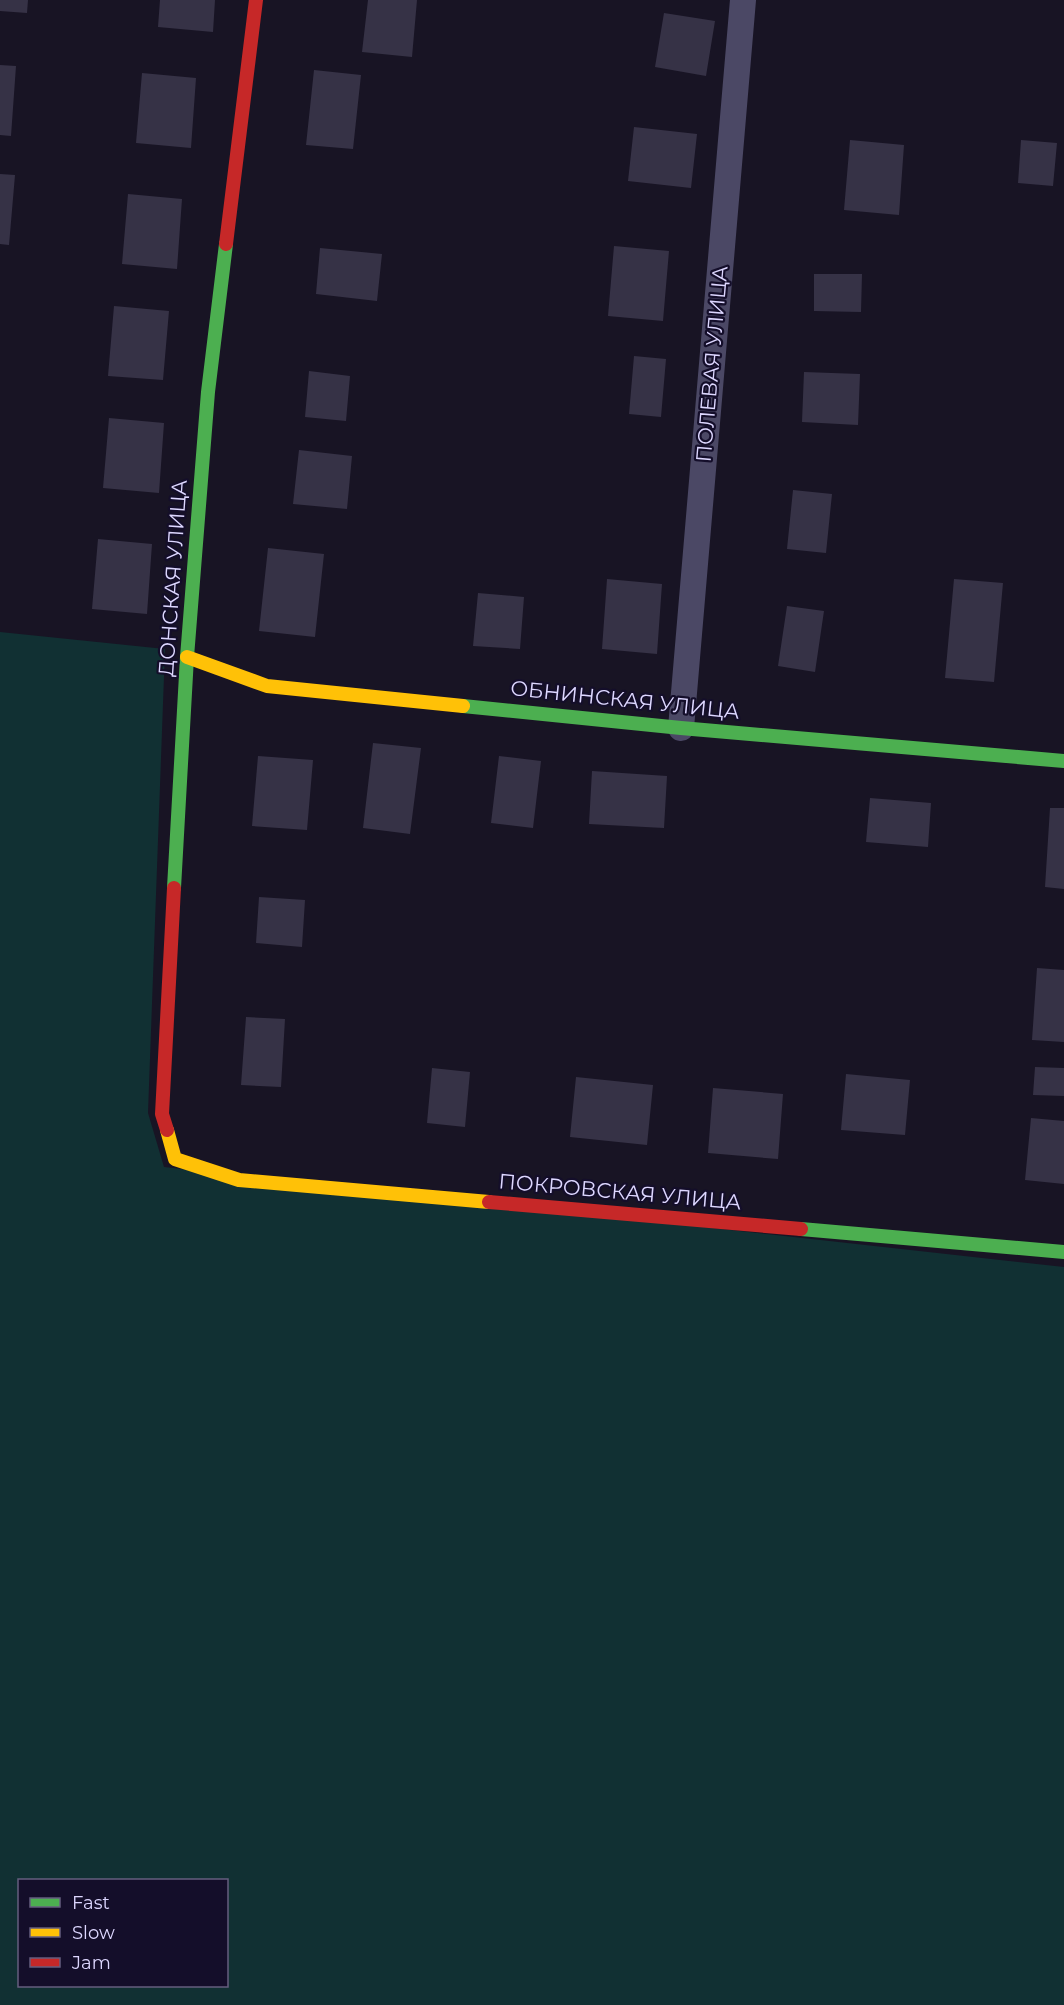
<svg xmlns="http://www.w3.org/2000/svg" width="1064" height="2005" font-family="Montserrat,sans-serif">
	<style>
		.green { fill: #113033; fill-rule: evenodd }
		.building { fill: #363246 }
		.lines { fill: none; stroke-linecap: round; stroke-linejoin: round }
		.street { stroke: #4b4865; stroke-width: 26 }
		.fast { stroke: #4caf50; stroke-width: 14 }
		.slow { stroke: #ffc107; stroke-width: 14 }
		.jam { stroke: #c62828; stroke-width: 14 }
		.labels { text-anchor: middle; stroke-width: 4.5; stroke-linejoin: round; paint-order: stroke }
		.street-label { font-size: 21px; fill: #ddd7ff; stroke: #140e2a }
	</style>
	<rect width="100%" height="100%" fill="#181424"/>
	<path class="green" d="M0,632l165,17 -17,464 16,54 900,100v738h-1064zM20,1880h206v106h-206z"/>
	<path class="building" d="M0,0h28l-1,13 -27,-2z
		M160,0h55l-2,32 -55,-5z
		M368,0h49l-5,57 -50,-5z
		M664,13l51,8 -9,55 -51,-9z
		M0,65l16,1 -5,70 -11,-1z
		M314,70l47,5 -8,74 -47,-4z
		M142,73l54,5 -5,70 -55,-5z
		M634,127l63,7 -6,54 -63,-7z
		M850,140l54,5 -5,70 -55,-5z
		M1021,140l36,3 -4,43 -35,-3z
		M0,174l15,1 -6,70 -9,-1z
		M128,194l54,5 -5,70 -55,-5z
		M614,246l55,5 -6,70 -55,-5z
		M320,248l62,6 -5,47 -61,-7z
		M814,274h48l-1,38 -47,-1z
		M114,306l55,5 -6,69 -55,-4z
		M634,356l32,3 -5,58 -32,-3z
		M309,371l41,5 -4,45 -41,-4z
		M804,372l56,2 -2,51 -56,-3z
		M109,418l55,5 -5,70 -56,-5z
		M299,450l53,6 -5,53 -54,-5z
		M793,490l39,4 -6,59 -39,-4z
		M98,539l54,5 -5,70 -55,-5z
		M268,548l56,6 -9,83 -56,-6z
		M607,579l55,5 -5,70 -55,-5z
		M954,579l49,4 -9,99 -49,-4z
		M478,593l46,4 -4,52 -47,-3z
		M787,606l37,5 -9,61 -37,-6z
		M373,743l48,5 -11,86 -47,-6z
		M258,756l55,4 -6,70 -55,-4z
		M499,756l42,5 -8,67 -42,-5z
		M592,771l75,5 -3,52 -75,-4z
		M870,798l61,5 -3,44 -62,-5z
		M1050,808h14v81l-19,-2z
		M259,897l46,3 -3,47 -46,-4z
		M1037,968l27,2v72l-32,-2z
		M246,1017l39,2 -4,68 -40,-2z
		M1035,1067l29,1v28l-31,-1z
		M432,1068l38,4 -5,55 -38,-4z
		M846,1074l64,6 -5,55 -64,-5z
		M576,1077l77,8 -6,60 -77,-8z
		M713,1088l70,6 -5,65 -70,-6z
		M1031,1118l33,3v63l-39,-4z"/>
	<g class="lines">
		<path class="street" d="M681,728l62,-728"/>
		<path class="fast" d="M463,706l218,22 383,33
			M174,888l13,-231 21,-265 18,-148
			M801,1229l263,23"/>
		<path class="slow" d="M187,657l80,29 196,20
			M167,1130l8,29 64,21 250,22"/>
		<path class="jam" d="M226,244l30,-244
			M167,1130l-5,-16 12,-226
			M489,1202l312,27"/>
	</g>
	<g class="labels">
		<g class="street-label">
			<text transform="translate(712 364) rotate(-85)" y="7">ПОЛЕВАЯ УЛИЦА</text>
			<text transform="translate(173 578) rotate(-86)" y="7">ДОНСКАЯ УЛИЦА</text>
			<text transform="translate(625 700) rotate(6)" y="7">ОБНИНСКАЯ УЛИЦА</text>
			<text transform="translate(620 1192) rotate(5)" y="7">ПОКРОВСКАЯ УЛИЦА</text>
		</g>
	</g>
	<rect x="18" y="1879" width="210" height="108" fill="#140e2a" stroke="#645e7f" stroke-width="1.5"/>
	<rect x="30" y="1898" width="30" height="9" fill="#4caf50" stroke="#645e7f" stroke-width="1.5"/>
	<text x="72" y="1909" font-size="18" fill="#ddd7ff">Fast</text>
	<rect x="30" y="1928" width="30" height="9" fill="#ffc107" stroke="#645e7f" stroke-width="1.5"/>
	<text x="72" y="1939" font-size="18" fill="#ddd7ff">Slow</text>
	<rect x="30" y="1958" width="30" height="9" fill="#c62828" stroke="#645e7f" stroke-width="1.5"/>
	<text x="72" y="1969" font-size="18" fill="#ddd7ff">Jam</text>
</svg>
